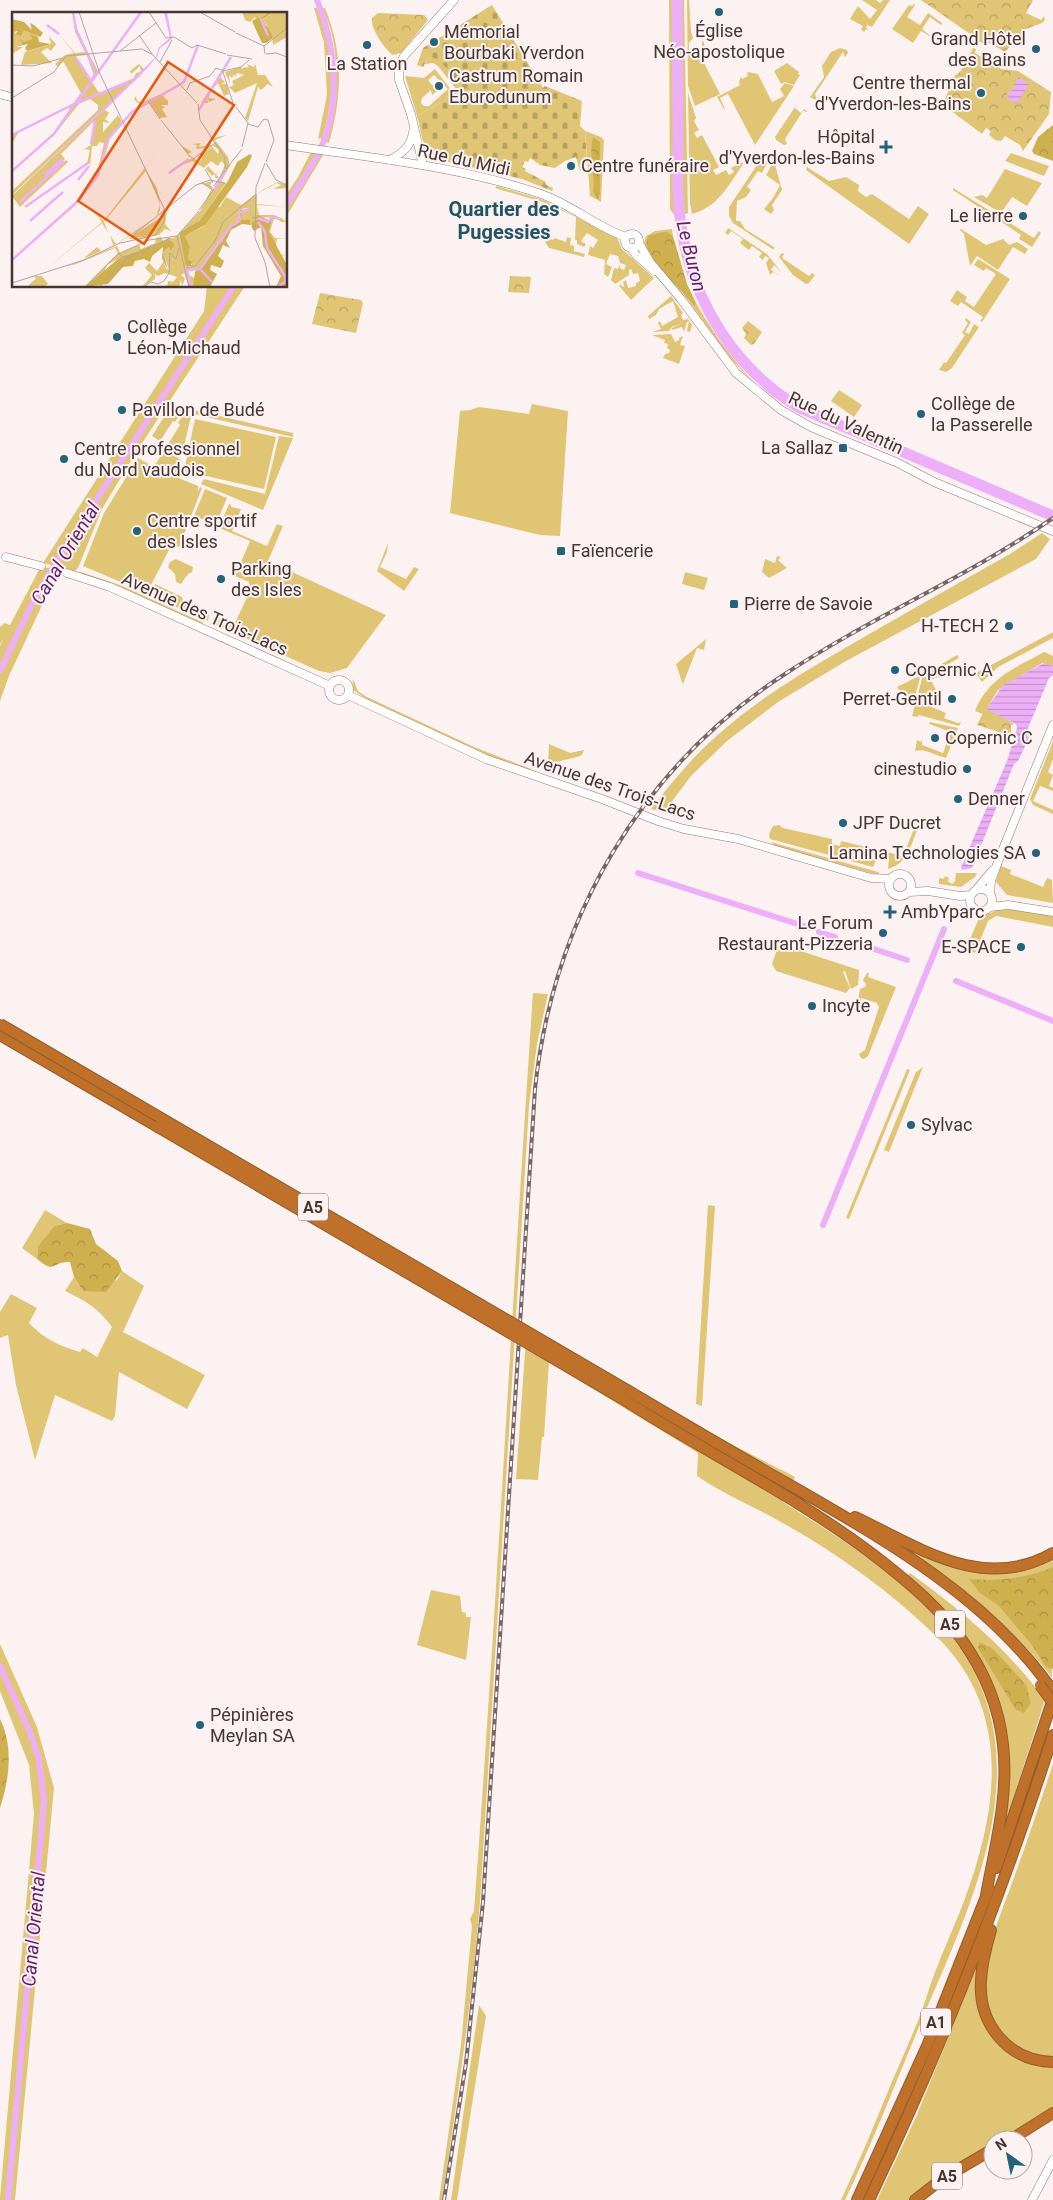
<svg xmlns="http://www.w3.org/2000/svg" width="1053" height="2200" font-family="Roboto,sans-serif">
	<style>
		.green { fill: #e0c575; fill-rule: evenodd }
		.forest { fill: url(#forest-crowns) }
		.cemetery { fill: url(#cemetery-stones) }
		.park { fill: url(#park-crowns) }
		.water { fill: url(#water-rules) }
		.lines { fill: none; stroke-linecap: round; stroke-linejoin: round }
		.canal { stroke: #eeaff9; stroke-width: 6 }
		.river { stroke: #eeaff9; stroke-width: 11 }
		.secondary-casing { stroke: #9d7772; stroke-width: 9 }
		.highway-casing { stroke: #955c2d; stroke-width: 12 }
		.secondary { stroke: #fff; stroke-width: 8 }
		.highway { stroke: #bf712a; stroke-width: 10 }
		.rail-casing { stroke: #766766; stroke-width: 4 }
		.rail { stroke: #fbf2f1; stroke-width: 2; stroke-dasharray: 5.5; stroke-linecap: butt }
		.highway-bridge-casing { stroke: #955c2d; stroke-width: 12; stroke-linecap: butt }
		.highway-bridge { stroke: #bf712a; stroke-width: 10 }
		.poi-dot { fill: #246379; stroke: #fbf2f1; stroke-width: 2 }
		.labels { text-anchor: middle; stroke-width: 4; stroke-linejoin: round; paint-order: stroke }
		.shield { fill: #fbf2f1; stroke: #7c6e6c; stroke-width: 1 }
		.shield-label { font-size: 16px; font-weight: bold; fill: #463533 }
		.poi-label { font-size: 18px; fill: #463533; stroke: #fbf2f1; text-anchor: start }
		.street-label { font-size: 18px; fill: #463533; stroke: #fbf2f1 }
		.water-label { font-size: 19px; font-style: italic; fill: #641a70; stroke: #fbf2f1 }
		.quarter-label { font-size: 20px; font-weight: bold; fill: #225465; stroke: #fbf2f1 }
		.inset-river { fill: none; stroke: #eeaff9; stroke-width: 2.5 }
		.inset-road { fill: none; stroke: #b3a6a5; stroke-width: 1 }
		.view { fill: #e8590c; fill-opacity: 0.15; stroke: #e8590c; stroke-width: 2.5 }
		.inset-edge { fill: none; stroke: #463533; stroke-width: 2.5 }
	</style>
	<defs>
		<pattern id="forest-crowns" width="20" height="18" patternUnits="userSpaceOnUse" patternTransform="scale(1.25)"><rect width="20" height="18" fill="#cfb04f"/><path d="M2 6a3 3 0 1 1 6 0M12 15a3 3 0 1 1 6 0" fill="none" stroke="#aa9042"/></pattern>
		<pattern id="cemetery-stones" width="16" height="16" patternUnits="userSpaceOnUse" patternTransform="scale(1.25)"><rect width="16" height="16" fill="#e0c575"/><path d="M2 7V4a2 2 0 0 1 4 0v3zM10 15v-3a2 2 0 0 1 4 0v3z" fill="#b7a161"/></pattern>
		<pattern id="park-crowns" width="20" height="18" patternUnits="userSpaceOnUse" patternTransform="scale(1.25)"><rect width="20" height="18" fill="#e0c575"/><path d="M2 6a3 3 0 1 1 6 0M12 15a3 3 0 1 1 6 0" fill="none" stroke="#b7a161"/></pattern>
		<pattern id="water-rules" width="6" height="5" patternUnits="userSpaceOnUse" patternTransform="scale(1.25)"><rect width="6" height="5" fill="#eeaff9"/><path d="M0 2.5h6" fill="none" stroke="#c38fca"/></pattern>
	</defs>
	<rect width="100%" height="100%" fill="#fbf2f1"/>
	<path class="green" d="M669,0h5l4,216h-3l-5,-7z
		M679,0h5l4,213 -5,2z
		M687,0h2l2,32 2,6 -4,5v8h13v-10l2,1 1,12 -5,1 20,39 -25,12 -7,-20z
		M862,0h14l4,3 3,-3h7l-18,27 -5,-2 -1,2 3,4 -3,-2 -2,3 -3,-3 2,-3 -13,-7 8,-13 12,13 7,-9z
		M914,4l1,1 -8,12 13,8 8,-12 14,10 -1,2 -11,-8 -8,12 11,9 -12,-7 -8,12 -21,-14 17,-24 3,1z
		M314,8h4c18,41 18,87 4,130l-4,1 9,-44 -3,-52z
		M322,8h3c18,44 18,85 4,135l-3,-1c11,-41 17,-95 -4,-134z
		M840,48l7,2 1,3 -3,4 -2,-5 -28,42 2,7 -7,-4 14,-20 -2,-11 9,-14z
		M429,55c15,5 22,19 30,32l-19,16 -23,13 -12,-40 19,2 11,-9 17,22 4,-2 -18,-23 -5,-3 -8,1zM434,75l14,14 -19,17h-5l-3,-3 1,-5 9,-8 1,5 5,-4 -9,-11z
		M787,63l12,9 -1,2 2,1 -6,10 -9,-3 -4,2 -7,-13z
		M747,72l11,2 14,28 12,-6 -4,-7 5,-6 9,3 -39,59 -27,-51 -8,4 5,11h-1l-7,-12 23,-12 -1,-3 2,-6 1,3 6,-3z
		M688,93l8,25 -2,3 5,9 -5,3 3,5 5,-3 17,32 -6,3 3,5 10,-5 3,5 5,-3 -3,-4 11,-6 1,2c-14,21 -25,43 -51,50l-2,-11z
		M797,104l-2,4 6,5 3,-4 4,3 -5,-1 -18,28 2,5 -3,1 -8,-5 -1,-3z
		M585,131l16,6 3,3 -3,62 -11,-6z
		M311,152h14l-39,65v-22l12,-18z
		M1011,153l38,13 -5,10 -39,-15z
		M761,159l8,1 -7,13 -4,-2 -11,16 4,3 -5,7 -9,4 -1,20h4l5,8 29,18v3l-41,-27 -4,-7v-9z
		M774,161l8,29 -10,15 2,5 -3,4 -7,-5 9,-11 7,-13 -14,-10z
		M807,167l22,14 17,-4 13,8 -1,6 8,6 6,-3 37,25 9,-13 11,8 -20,30 -103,-74z
		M1005,169l37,14 -15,23 -15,-9 -11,16 -27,-16 8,-2 5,3z
		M497,186l46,14 67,34 7,4 5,11 32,29 -23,22 -12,-14 2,-2 1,3 2,-1 -1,-4 3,-2 2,8 8,-2v-3l4,-2 -2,-8 -5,1 -2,-5 -2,1v5l-14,9 -4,-4 3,-12 4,1 2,-5v4l4,2 2,-5 -6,-2 -2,-7 -8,-2 -4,10 6,3 -4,10 -4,-3 1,-14 -17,-5 2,-9 3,2 5,-8 -11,-7 -6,8 5,3 -2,3 -7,-3v-4h-2l1,-23 -33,-15 -48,-14z
		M953,188l81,50 5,-7 2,2 -9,14 -13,-8 2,-4 -68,-45z
		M728,228l39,26 15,19 -8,-8 -3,5 9,6 -7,-4 -3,3 -4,-12 3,-5 -4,-2 -2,4 -4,-3 3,-4 -10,-7 -3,4 -9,-7 3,-4 -12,-8 -3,4 -3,-2z
		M672,229l1,7 -6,-5 -18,4 5,24 41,48 1,-4 -5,-10c18,36 41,66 69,96l-29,-30 -49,-67 -35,-37 -4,-8 3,-11 9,-5z
		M961,229l25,16 17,-6 6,6 8,-3 11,7 -3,5 -12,-7 -15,23 -21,-14 -7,10 -6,-32 -4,-4z
		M567,237l4,1 -1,7 4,1v5l11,3 -1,3 -35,-9 -4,-6 5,-3 4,1v-2l12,4z
		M782,253l2,1 -2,4 27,18 3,-3 3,2 -6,8 -3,1 -13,-9 -14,-18z
		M978,259l32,20 -28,43 -2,-1 3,-4 -22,-15 -3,4 -8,-5 7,-11 10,7 -2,4 9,6 22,-33 -10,-6 -2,3 -10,-6z
		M207,286h38l-110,168 -33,55 -24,59 -3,3 -32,-8 161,-252z
		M671,296l12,17 -2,2 2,5 5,-1 4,6 -2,7 -3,-1 -1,4 3,-14 -2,1 -3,10 -2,-5 -10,3v-2l10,-5 -10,4 -3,4 -17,1 9,-3 -3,-6 2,-2 2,5 16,-9 -5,-16 -14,8 -3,6 -7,4 -1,-3z
		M966,318l5,4 -6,10 4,2 5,-10 5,3 -27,41 -6,4 -7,-2 5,-8 2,1 19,-28 -3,-2 6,-10 -3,-3z
		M671,334l4,8 4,-2v-2l4,-2 -3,9 5,1 -6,18 -16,-6 2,-4 4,-1 1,-3 -3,-2 1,-4 -4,-1 1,-3 -13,-5z
		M839,390l23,15 -8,12 -23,-16z
		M172,404v7l9,2 -6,9 -2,-1 -13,20 -8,-5z
		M532,404l36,7 -8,125 -20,-1 -90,-22 10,-102 10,-1 9,-3 50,7z
		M177,406l116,27v4l-117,-27z
		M183,414l8,2 -9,39 -15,-9 13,-21 -2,-2z
		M195,419l81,18 -12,52 -80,-18z
		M279,436l14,2 -30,72 -62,-26 3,-5 61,15z
		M165,450l16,10 -3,15 -23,-10z
		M138,458l21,12 39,16v5l2,-4 2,1 -23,59 -7,-3 -25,49 -64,-27 21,-53z
		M205,489l22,9 -11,26 -22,-8z
		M229,504l2,1v2l10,2 -9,22 35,15 10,-22 6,2 -15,35 118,54 -39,53 -17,5 -11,-2 -105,-47 3,-7 17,8 18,-38 -3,-2v-3l-14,-6 15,-35 -31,-13z
		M1042,533l8,6 -14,20 -190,102 -68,41 -51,39 -36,35 -27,36 -13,-3c21,-27 43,-54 69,-76 38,-34 82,-60 125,-85 55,-32 110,-63 165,-94z
		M388,543l-1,9 -7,15 26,12 8,-12 5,2 -15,22 -27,-20z
		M777,556l4,1 -3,3 9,8 -18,10 -7,-6 3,-13 10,4z
		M176,559l17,8 -1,5 -4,2 -7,10 -5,-2 -1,-8 -7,-7 2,-5z
		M41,566l17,5 -49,105 -9,25v-55l3,-7 -3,5v-17l5,-4 5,2z
		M81,572l39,13 84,38 -3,1 -86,-39 -35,-12z
		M685,572l23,6 -4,12 -22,-6z
		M155,584l27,13 1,5 26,12 -1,7 -58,-26z
		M1053,632v6l-55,29 -16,15 -6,-9z
		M706,639l-2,11 -7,-2 -14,36 1,4 -8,-24z
		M1044,652l9,4v10l-11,-3 -44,27 -10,17 26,17 -3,1 -36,-14c14,-34 40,-43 69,-59z
		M957,655l2,3 -23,13 3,5 -8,4 5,10 -7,16 17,7 -2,5 14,5 3,-1 -2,4 -40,-11 -1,2 -6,-1 11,-41z
		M921,675l-1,3 -8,29 -15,-20z
		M353,679l5,12 9,6 107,50 57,22v2l-51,-18 -114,-54 -14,-10z
		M930,722l28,6 -12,30c-11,-2 -20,-10 -31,-7l2,-11 4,2 1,-3v6l21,8 8,-21 -22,-8z
		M1053,741v18l-5,13 5,3 -4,11 4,2v3l-13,-5 -7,15 20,9v4l-20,-9 -3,-6z
		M549,744l21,9 14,-3 -2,5 -5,2 -29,7z
		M916,824l3,1c-7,17 -11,39 -31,44l1,-11 -11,-2 -5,11 -103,-28 -1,-5 4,-8 6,-1 4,3 49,11v5l8,2 1,-5 62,15z
		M771,842l107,30h1l-1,3 -103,-29z
		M1001,866l10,4 -1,4 33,13 4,-9 5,2 1,23 -46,-8 -11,-13z
		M956,873h21l-2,4 -14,10 -22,-3v-9v3l5,1 1,-3 4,2 -1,3 4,3 3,-3z
		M1002,908l51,7v12l-57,-11 -8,5 -13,32 -9,-4 13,-31z
		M779,944l80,26 -1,15 -7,4 -6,-18 -2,1 7,16 -4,5 -70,-22 -4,-7z
		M867,973h2l-1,4 28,10 -28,69 -4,3 -3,-1 -2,-4 6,-4 14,-43 -2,-4 -16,-5 -1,4 -2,-2 2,-11 5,-2 1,-3 -3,-4z
		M533,993l15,1 -11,50 -8,61 -49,797c-8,100 -23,199 -38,298h-3l22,-155 11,-119 -2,-7 4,-8c23,-306 38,-612 59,-918z
		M923,1067l-34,85 -5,-2 32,-78z
		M907,1069l3,1 -61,149 -3,-1z
		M708,1205l7,1 -13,200 -6,-2z
		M45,1210l22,13 -13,3 -16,20 -1,13 -15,-11z
		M122,1271l22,15 -21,46 82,43 -18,34 -68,-37 -4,44 -3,5 -57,-26 -20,65 -19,-75 -8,-50 -8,3v-26l11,-18 26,14 -8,15c15,16 31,23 51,29l3,-4 14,9 15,-30c-14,-19 -26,-26 -47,-36l9,-14 9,14 34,-11z
		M527,1325l171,102 97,50 -12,25c64,41 136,84 179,149 78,119 8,255 -41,371 -25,60 -48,120 -76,178h-4c18,-38 34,-77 50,-116 13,-31 29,-64 38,-95 10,-30 24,-59 35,-88 34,-91 49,-190 -28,-265 -44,-43 -95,-80 -148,-110 -30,-18 -62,-30 -91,-50l1,-23 -149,-91 -5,75h-2l-4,43 -22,-1z
		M897,1541l78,29 78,-15 -1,122c-44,-54 -97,-96 -155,-136z
		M910,1573c51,37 98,76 135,127l-43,133 5,-36 -19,-123 -81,-97z
		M431,1590l29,6 2,16 4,1v4h5l-5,43 -49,-15z
		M0,1644l37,83 17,61 -39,412h-15v-2l34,-384 -5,-49 -29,-74z
		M1053,1764v293c-20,-1 -41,-8 -53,-25 -33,-49 -1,-111 16,-160 13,-36 25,-72 37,-108z
		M978,1964l20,77 55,24v43c-17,11 -38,32 -60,32v5l-69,43 -15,12h-32l39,-83z
		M479,2005l7,11 -29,184h-6z"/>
	<path class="forest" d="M1053,125v36l-19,-7 -2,-3 6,-14z
		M593,137l7,5v52l-2,5 -5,-7c3,-17 -5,-36 0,-55z
		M667,231l6,5 14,48 9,19 -1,4c-11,-14 -41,-43 -47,-58 -2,-5 -2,-9 1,-14z
		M67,1223l23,6 6,15 22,17 4,10 -16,21 -23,-1 -9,-14 -4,-15c-19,-1 -14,13 -33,-3l1,-13 16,-20z
		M1053,1567v102l-7,-2 -14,-22 -34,-40 -18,-12 -11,-14c33,2 53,0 84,-12z
		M979,1642l13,6 20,21 14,16 5,18 -7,10 -8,-3 -38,-62z
		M0,1719c14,28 9,61 0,89z"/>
	<path class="cemetery" d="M492,5l51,83 2,-2 37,15 -2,25 5,5 2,30 -3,1v8l-4,1 -4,-14 -11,4 -10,7 -15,-3 -10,-7 -2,4 -3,-1 -3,6 4,2 -1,2 21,11 -1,2 8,4 -1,3 -30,-12 -86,-20c-15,-10 -14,-27 -19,-43l23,-13 19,-16c-7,-13 -16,-27 -30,-31l-6,11 -6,-2 6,-17z"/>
	<path class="park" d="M921,0h112l-7,13 15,7 3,-4 1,4 -3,3 -16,6 -21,23 -19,-11 -2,3 -8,-4 -3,-4z
		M378,13l46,2 4,5 -27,33 -8,2c-8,-5 -23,-27 -21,-37z
		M973,48l3,1 -1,4 26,16 17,2 33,21 -2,22 -26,37 -3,-6 -15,-9 -4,5 -6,-1 -6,-5 2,-4 -5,-3 -4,6 -40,-30 12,-23v-5l6,-4z
		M510,276l21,1 -2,16 -21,-1z
		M320,293l41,7 2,3 -7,30 -44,-9z
		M748,321l14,11 -8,12 -3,1 -7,-7 2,-4 -4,-6z
		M983,713l28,12v11l-34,-11z"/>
	<path class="water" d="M1018,77l11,7 -12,20 -10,-5 2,-3 -3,-2 2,-2 3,1z
		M1044,663l9,3v9l-4,3 -23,55 3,5 -11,23 -4,3 -42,104 -10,2 -1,-3 46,-106 10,-33 -1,-4 -28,-14v-3l15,-22z"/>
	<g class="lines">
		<path class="canal" d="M286,205c11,-16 22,-32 31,-49 25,-48 20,-107 0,-156
			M0,671l31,-65 21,-37 182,-283
			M638,873l172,55
			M819,932l16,5 -1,6
			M862,945l45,15
			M956,981l97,40
			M823,1225l121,-296
			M0,1666l29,64 10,29 5,42 -36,399"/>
		<path class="river" d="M677,0c0,44 1,88 1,133 0,32 -2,66 4,98 12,73 54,139 118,177l253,108"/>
		<defs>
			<path id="secondary" d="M0,94l14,4
				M286,145c85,13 173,21 255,49 30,10 55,33 85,43
				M390,160c12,-7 21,-13 23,-28
				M423,165l-12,-51 -12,-34v-13l5,-11 50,-56
				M625 241a7 7 0 1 1 14 0a7 7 0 1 1-14 0Z
				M639,243l11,19 31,37 55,74 45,37 30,17 87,36 36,19 119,49
				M631,248l5,7 18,16
				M6,557l35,9
				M67,573l43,14 220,99
				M329 690a10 10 0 1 1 20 0a10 10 0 1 1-20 0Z
				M348,695l138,64 116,40 56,22 26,8 54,10 133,39 20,1
				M889 885a11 11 0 1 1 22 0a11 11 0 1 1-22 0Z
				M970 900a11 11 0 1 1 22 0a11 11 0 1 1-22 0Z
				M976,890l16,-19
				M909,892l19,-1 32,5 11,-1
				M990,894l1,-13 8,-22 54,-134
				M990,907l18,-2 45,7
				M1032,2200l21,-40"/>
			<path id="highway" d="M0,1035l158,92
				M627,1390c54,32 108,64 163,95 97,56 198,113 263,206
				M621,1398c87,56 182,101 263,165 29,23 57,47 78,77 22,31 37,67 41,105 6,50 -8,101 -17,150
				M855,1517c63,30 128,76 198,36
				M996,1868l57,-169
				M991,1930c-5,17 -9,33 -10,50 -3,44 27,81 72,82
				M1010,2140l43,-27
				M857,2200l70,-154 62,-157
				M869,2200c72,-151 133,-306 184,-465
				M915,2200l27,-21 51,-30"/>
		</defs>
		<use href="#secondary" class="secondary-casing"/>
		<use href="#highway" class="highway-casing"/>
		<use href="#secondary" class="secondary"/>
		<use href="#highway" class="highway"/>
		<defs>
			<path id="rail" d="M444,2200l22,-137 17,-161 52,-813c18,-170 105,-321 250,-415 86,-57 183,-97 268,-156"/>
		</defs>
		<use href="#rail" class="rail-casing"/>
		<use href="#rail" class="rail"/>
		<defs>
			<path id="highway-bridge" d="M0,1024l627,366
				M158,1127l463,271
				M1040,1685l13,18"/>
		</defs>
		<use href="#highway-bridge" class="highway-bridge-casing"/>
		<use href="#highway-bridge" class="highway-bridge"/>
	</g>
	<g class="poi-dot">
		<circle cx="719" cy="12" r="5"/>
		<circle cx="434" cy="42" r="5"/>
		<circle cx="367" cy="45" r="5"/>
		<circle cx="1036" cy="49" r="5"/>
		<circle cx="439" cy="86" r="5"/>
		<circle cx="981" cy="93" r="5"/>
		<path d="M883.5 139.5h5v5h5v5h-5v5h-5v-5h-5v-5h5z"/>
		<circle cx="571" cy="166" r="5"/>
		<circle cx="1023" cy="216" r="5"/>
		<circle cx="117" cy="337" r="5"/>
		<circle cx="122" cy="410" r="5"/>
		<circle cx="921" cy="414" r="5"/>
		<rect x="838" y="443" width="10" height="10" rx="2.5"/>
		<circle cx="64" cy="459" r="5"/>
		<circle cx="137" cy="531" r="5"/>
		<rect x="556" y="546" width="10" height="10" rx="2.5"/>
		<circle cx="221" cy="579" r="5"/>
		<rect x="729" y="599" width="10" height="10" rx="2.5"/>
		<circle cx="1009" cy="626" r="5"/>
		<circle cx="895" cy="670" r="5"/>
		<circle cx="952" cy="699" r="5"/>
		<circle cx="935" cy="738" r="5"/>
		<circle cx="967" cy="769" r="5"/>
		<circle cx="958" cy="799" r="5"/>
		<circle cx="843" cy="823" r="5"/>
		<circle cx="1036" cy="853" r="5"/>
		<path d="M887.5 904.5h5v5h5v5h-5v5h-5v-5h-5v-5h5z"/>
		<circle cx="883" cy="933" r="5"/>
		<circle cx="1021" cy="947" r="5"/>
		<circle cx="812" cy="1006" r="5"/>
		<circle cx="911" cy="1125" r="5"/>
		<circle cx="200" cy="1725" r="5"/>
	</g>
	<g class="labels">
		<g class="shield">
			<rect x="298" y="1193.5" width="30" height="27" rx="4"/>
			<rect x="935" y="1610.5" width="30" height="27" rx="4"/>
			<rect x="921" y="2008.5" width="30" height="27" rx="4"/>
			<rect x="932" y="2162.5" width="30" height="27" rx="4"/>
		</g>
		<g class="shield-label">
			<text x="313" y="1213">A5</text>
			<text x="950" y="1630">A5</text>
			<text x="936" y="2028">A1</text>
			<text x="947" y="2182">A5</text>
		</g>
		<g class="poi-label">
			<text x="719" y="37" text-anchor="middle">Église<tspan x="719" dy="21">Néo-apostolique</tspan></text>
			<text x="444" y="38">Mémorial<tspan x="444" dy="21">Bourbaki Yverdon</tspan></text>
			<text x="1026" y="45" text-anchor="end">Grand Hôtel<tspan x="1026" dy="21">des Bains</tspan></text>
			<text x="367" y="70" text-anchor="middle">La Station</text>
			<text x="449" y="82">Castrum Romain<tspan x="449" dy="21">Eburodunum</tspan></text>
			<text x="971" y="89" text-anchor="end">Centre thermal<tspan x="971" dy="21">d'Yverdon-les-Bains</tspan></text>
			<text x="875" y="143" text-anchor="end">Hôpital<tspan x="875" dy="21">d'Yverdon-les-Bains</tspan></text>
			<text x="581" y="172">Centre funéraire</text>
			<text x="1013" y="222" text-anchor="end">Le lierre</text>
			<text x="127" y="333">Collège<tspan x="127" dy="21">Léon-Michaud</tspan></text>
			<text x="931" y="410">Collège de<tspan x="931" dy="21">la Passerelle</tspan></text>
			<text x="132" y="416">Pavillon de Budé</text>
			<text x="833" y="454" text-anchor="end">La Sallaz</text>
			<text x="74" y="455">Centre professionnel<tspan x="74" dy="21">du Nord vaudois</tspan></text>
			<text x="147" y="527">Centre sportif<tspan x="147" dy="21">des Isles</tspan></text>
			<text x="571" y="557">Faïencerie</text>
			<text x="231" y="575">Parking<tspan x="231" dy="21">des Isles</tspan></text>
			<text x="744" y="610">Pierre de Savoie</text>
			<text x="999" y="632" text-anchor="end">H-TECH 2</text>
			<text x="905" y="676">Copernic A</text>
			<text x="942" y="705" text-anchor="end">Perret-Gentil</text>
			<text x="945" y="744">Copernic C</text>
			<text x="957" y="775" text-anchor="end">cinestudio</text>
			<text x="968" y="805">Denner</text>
			<text x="853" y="829">JPF Ducret</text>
			<text x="1026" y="859" text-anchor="end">Lamina Technologies SA</text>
			<text x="901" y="918">AmbYparc</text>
			<text x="873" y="929" text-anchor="end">Le Forum<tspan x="873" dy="21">Restaurant-Pizzeria</tspan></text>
			<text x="1011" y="953" text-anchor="end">E-SPACE</text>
			<text x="822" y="1012">Incyte</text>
			<text x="921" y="1131">Sylvac</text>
			<text x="210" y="1721">Pépinières<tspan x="210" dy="21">Meylan SA</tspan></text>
		</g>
		<g class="street-label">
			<text transform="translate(464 160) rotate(12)" y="6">Rue du Midi</text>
			<text transform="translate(846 423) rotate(25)" y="6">Rue du Valentin</text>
			<text transform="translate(205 614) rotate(24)" y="6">Avenue des Trois-Lacs</text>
			<text transform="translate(610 786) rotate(19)" y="6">Avenue des Trois-Lacs</text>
		</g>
		<g class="water-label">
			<text transform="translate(692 256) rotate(76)" y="7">Le Buron</text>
			<text transform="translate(65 553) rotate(-59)" y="7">Canal Oriental</text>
			<text transform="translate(33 1929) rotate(-85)" y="7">Canal Oriental</text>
		</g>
		<g class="quarter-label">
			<text x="504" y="216">Quartier des<tspan x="504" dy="23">Pugessies</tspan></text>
		</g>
	</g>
	<g transform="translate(12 12)">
		<rect width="275" height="275" fill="#fbf2f1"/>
		<path d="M61,0l5,22 20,37 15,-19 -21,30 7,11 35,-15 2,-5 5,-1 -1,-6 -9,8 -1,-3 9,-7 5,5 11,-10 -17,17 -126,119 2,-6 84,-79v-5l-8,-6 -11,5 -25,31 -42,37 41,-39 17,-23 -1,-3 -7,3 -34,17 -10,6 -5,9 -1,-7 62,-32 7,-10 -18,-32 -5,6 -3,-3 10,-9 9,-2 -16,-20 17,20 10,-1 -10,-20zM75,43l8,16 -4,8 -15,-23zM12,17l16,8 -9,-2 1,4 -8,4 -3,-6 1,7 -7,3h8l-11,7v-21l4,-3 -1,4 5,1zM37,24l7,8 -5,7 -4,-3 -6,4 11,11 -31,2 4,-13 26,-8zM243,51l3,12h7l8,12 -5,-3 -7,6 -3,-3 -10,34 -3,-3 12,-35 -22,10 -6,-6 5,-2 -2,-4 12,-6 -7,-2 -2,4 -1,-3 -2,4 -3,-3 1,9 -5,-12 16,-5 4,7 -3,-6 7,-1 -1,-1 -1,-2 7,3zM210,59l-2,6 5,5 -4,2h6l2,10 -5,2 -6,-13 -9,10v5l7,1 -7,3 -2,-5 1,6h-7zM119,72l-26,26 4,3 -4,6 5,4 -7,-1v10l15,-17 4,7 17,-18 -5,-5 2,-3 1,5 6,1 39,-17 -20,10 6,6v4h-7l4,2 -3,2 5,8 -7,1 -12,-17 -13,8 -25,28 -12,40 -23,29 -63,55 62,-55 22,-28 8,-35 -5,-1 -2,4h-5l-2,20 -1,-3 -64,44 62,-44 3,-13 -6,-1 7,-4 4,-25 -34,34 4,5 -46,44 47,-43 2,2 -48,45 -8,-11zM215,123l-12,5 13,17 2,9 -9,15 5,2 -27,38 -20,14 8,33 6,-2 -2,-3 4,-6 -3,4 -4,-2 2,-12 -5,-11 19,-10 13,-20 3,1 6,-10 15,8 23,-16 14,-7 9,3v3l-14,1 8,-4 -4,-2 -9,5 5,2 -6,-2 -10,6v10l30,3 -30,-2 2,10h15l9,4 2,3 2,-6v6h-5l-8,-4 -4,14 5,6 12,1h-10l-1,6 5,10 6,1h-5l5,9 -5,-3 -13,-30 3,-13 1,-1 6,1 1,-1 -28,-1 6,3 -6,2v6l-2,-8 -9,1v-9l8,-3 -4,-1 -6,3 -2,12 -8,3 -7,16h-5v7l-18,21 -11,1 2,5 5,2 -2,8 -3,-6 -1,7 -5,-14 -3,2 4,3 -3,9 -1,-7 -2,7h-12l1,-6 5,1 4,-5 -12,-4 -7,3 -3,-2v5l-13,8 10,-12 -7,-7 4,-5 8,8 7,-10 2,8 3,1 -6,-18 6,-5 1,5 5,-7 -7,-6 -25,13 -25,7 -11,6 -2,5 -13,12 -8,5 34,-34 -3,-5 -39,16 -9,2 50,-20 3,7 19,-8 2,4 14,-6 1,-5 5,-1 2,4 5,-3h5l4,-2 23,-25 11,-21 -8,-6 -5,1 14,-4 -2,5 -6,-3 8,5 -1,5 14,-22 -6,7h-4v-4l-3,2 -6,-7 2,-3 7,8 5,-4 -4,4 3,4 6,-13 -4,-4 -3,5 -7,-5 -7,7 -12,-7 -9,4 9,-7 -3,-1 -7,-11 10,6 -4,2 11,8 3,-3 -2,-5 -5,2 17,-9 -16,2 1,-4 -5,-1 9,-1 -3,4 13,-2 7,9 1,-4 -7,-5 4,-1 -3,-6zM149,135l-16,21 12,20 3,14v8l-2,4 -3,4 -20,15 -23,13 -22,10 -24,8 18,-6 13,-11 4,4 12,-6 -3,-10 6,9 40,-27 4,-13 -14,-33 -42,51 4,11 -6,-10 -57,47 57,-48 -8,-11 9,9 2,-1zM155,201l-2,11 6,7 -6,-2 -6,6 -31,4zM22,264h8l6,8 -4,3h-17l5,-5 -7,5 11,-8z" fill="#e0c575" fill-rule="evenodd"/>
		<path d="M242,0l6,7 7,-7h6l-10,7 3,7 3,1 1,-6 4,7 5,-3 8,3 -21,15h-4l-10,-22 5,-3zM5,4l17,9 9,8 -3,4 -16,-7 -3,6 -6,-2 3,-3 -6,1v-13l12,3 8,8 -2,-7zM18,22l8,3 1,5 12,2 -24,7 -2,-3 3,-4 -13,3 7,-3 -2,-7 4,5 8,-3zM238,142l2,2 -5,11 -42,58 -20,11 5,11 -2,12 4,2 3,-4 -4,8h5l-10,2 -7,-34 20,-12 29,-40 9,-19zM237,197l-7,2 -1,9h9l1,5 -9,-1 -11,6 -5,11 4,7 -7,-3 -5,11 6,5 -3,7 -10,-3 -1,5 7,4 -7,13h-21v-7l4,6 2,-14 21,-23 1,-6 5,-1 7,-16 8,-3 3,-13zM246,203l10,5 5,-4 7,2 -8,1 -3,13 18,33v22h-11l5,-11 -18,-30 -2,-19 -7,4 -2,-3v-6l6,-3 -7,-1zM157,227l6,6 -5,7 -1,-5 -6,5 5,18 -6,-12 1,-11 -11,9 -2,6 -6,-3 -9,2 -2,5 -10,1 -15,17 -23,3 33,-28z" fill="#cfb04f"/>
		<path d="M230,0h25v2l-7,5 -4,-5 1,6 -2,-3 -5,5 -5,-2zM261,0h14v25l-14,8 -1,-10 -9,-16z" fill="#e0c575"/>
		<path d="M152,0h3l5,27 -12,9 -3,9 -18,20 -127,119 144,-139 3,-10 11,-9z" fill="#eeaff9"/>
		<path class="inset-river" d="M61,0l3,17 11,24M249,7l7,17M35,13l12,9M76,43l7,20M64,46l15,23M65,90l64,-90M65,91l51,-21M187,98l32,-53M0,123l62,-31M79,132l4,-24M0,159l42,-37 28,-41M157,161l20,-14M33,163l17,-16M66,168l11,-14M202,178l12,-20M8,190l44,-41M13,195l63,-44M246,206l10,4 4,-5 6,1M18,209l33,-29M228,209l-1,-8 10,-4M246,210l7,10 2,16 18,28 1,5 -8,6M0,248l67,-60 19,-25 11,-37 23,-26 52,-30 14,-37M174,254l5,20M177,258l11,-1 31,-43 9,-5M189,258l11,12"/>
		<path class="inset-road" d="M67,0l21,62 64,134v14l-8,13 -35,8M137,0l17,26 8,-1 18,11 5,-3M188,0l35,20M224,21l28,13M127,23l13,19M185,33l29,9M108,39l36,-28M253,42l-1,-8 23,-18M254,42l10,-1 11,4M215,43l25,4M148,50l12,-22M0,53l21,1 30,-8M210,57l11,34M211,59l18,-4 8,-7M175,78l3,-7 20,-7 6,-8 5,2M0,86l42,-26 12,-16 76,-7 11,6 44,48M136,89l12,18M186,92l2,16 25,38v11M224,95l12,16 -6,24M149,108l27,34M236,112l10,3 6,-8 4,1 6,20 -8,22M181,147l22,-16M253,151l-9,24 -1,51 10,24 5,25M254,151l10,17 11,5M193,157l8,14M214,157l16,-20M189,171l11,4v4M202,174l11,-16M187,198l15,-21M119,225l65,-52 14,-5 15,3M107,241l3,4 10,-2M174,256l9,-2 20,-25 8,-19 33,-28M0,271l72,-23 38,-18M73,275l33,-33 31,-14 28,-4M87,275l27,-28 44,-21M131,275l8,-5 7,2 6,-3 5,-8 1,-20 6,6 3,-11M177,275l-12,-51 22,-25"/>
		<path class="view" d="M156,50l66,43 -90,139 -66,-43z"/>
		<rect width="275" height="275" class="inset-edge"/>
	</g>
	<g transform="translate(1008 2155) rotate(327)"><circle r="24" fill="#fbf2f1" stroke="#b3a6a5"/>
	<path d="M0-4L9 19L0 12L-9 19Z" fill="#246379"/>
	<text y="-8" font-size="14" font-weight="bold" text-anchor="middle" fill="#463533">N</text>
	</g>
</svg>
